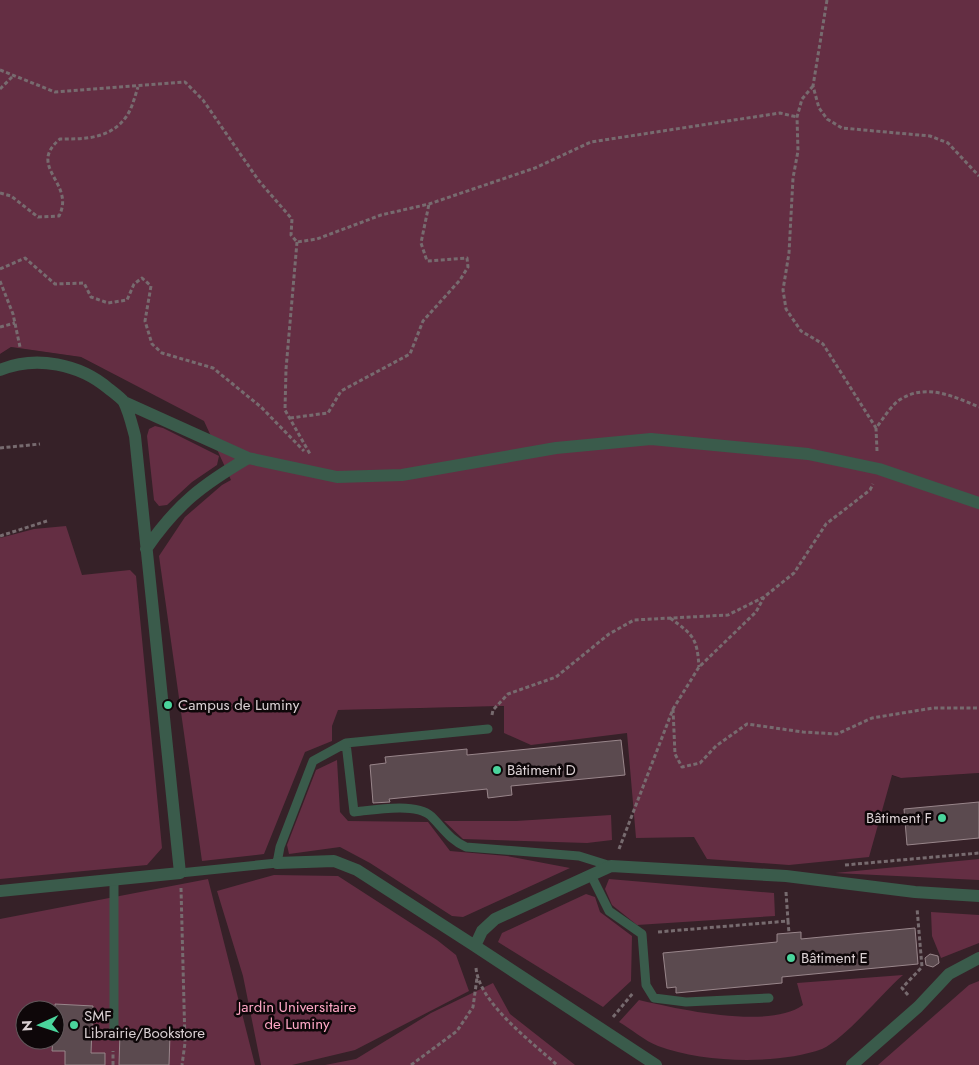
<svg xmlns="http://www.w3.org/2000/svg" width="979" height="1065" font-family="Jost,sans-serif">
	<style>
		.built { fill: #362128; fill-rule: evenodd }
		.green { fill: #642e43; fill-rule: evenodd }
		.building { fill: #5b4a4f; stroke: #99868b }
		.lines { fill: none; stroke-linecap: round; stroke-linejoin: round }
		.path { stroke: #776b6f; stroke-width: 3; stroke-dasharray: 4 2.5; stroke-linecap: butt }
		.service { stroke: #3a5b4b; stroke-width: 9 }
		.minor { stroke: #3a5b4b; stroke-width: 12 }
		.poi-dot { fill: #4ad49c; stroke: #0e0709; stroke-width: 2 }
		.labels { text-anchor: middle; stroke-width: 5; stroke-linejoin: round; paint-order: stroke }
		.poi-label { font-size: 15px; fill: #dad0d3; stroke: #0e0709; text-anchor: start }
		.park-label { font-size: 15px; fill: #fea7c5; stroke: #0e0709 }
	</style>
	<rect width="100%" height="100%" fill="#291b1f"/>
	<path class="built" d="M11,347l70,10 124,64 133,289 292,-7 271,75 78,-5v292h-979v-711zM25,1010h30v30h-30z"/>
	<path class="green" d="M0,0h979v773l-78,5 -9,-3 -23,82 -80,8 -82,-6 -13,-22 -58,1 -9,-105 -96,12 -27,-12v-27l-166,4 -6,16v15l-27,11 -41,102 -62,7 -43,-305 26,-39 37,-32 9,-5 -27,-59 -123,-64 -70,-10 -11,7z
		M155,426l8,2 56,28 -2,9 -25,17 -25,23 -8,1 -5,-6 -7,-64 2,-7z
		M66,526l16,49 48,-5 6,6 26,272 -15,17 -147,14v-341l34,-9z
		M337,760l3,52 8,9 80,1 22,29 57,5 63,12 -107,49 -11,-1 -82,-53 -30,-16 -51,7 -2,-9 29,-75z
		M611,815l1,25 -25,3 -124,-4 -19,-18h72z
		M979,859v21l-144,-7z
		M274,875l64,1 99,64 19,15 13,36 -114,59 -63,15h-31l-18,-89 -26,-85z
		M208,879l47,186h-255v-146zM25,1010h30v30h-30z
		M609,879l165,14 1,23 -138,9 -25,-20 -7,-16z
		M586,894l9,3 5,15 32,24 -1,45 -28,26 -105,-65 4,-9z
		M931,912l48,3v28l-38,15 -9,-22z
		M903,975c-22,19 -57,63 -81,74 -45,16 -118,14 -164,-3 -13,-5 -27,-17 -39,-24l20,-22c39,9 130,30 164,5l-6,-22z
		M979,981v84h-101l91,-80z
		M493,983l17,31 65,51h-250l31,-6 75,-46z"/>
	<path class="building" d="M621,740l4,35 -114,11 1,9 -24,3 -1,-9 -98,10 1,3 -17,1 -3,-38 16,-2 -1,-6 82,-8v6z
		M979,802v36l-72,7 -3,-36z
		M915,928l3,36 -136,13v6l-106,10v-6l-9,1 -4,-35 114,-11v-8l24,-2v7z
		M930,954l8,2 1,7 -6,4 -7,-2 -1,-7z
		M55,1004l38,2 -2,47h14v12h-40v-14h-13l1,-11h2z
		M120,1032l50,2 -1,31h-50z"/>
	<g class="lines">
		<path class="path" d="M827,0l-14,86 6,22 8,11 15,9 88,8 18,7 31,33
			M0,70l55,22 130,-10 18,18 56,81 33,38 -1,16 6,7 20,-3 64,-24 48,-11 106,-36 56,-26 189,-29 17,4
			M813,86l-11,13 -5,18 1,34 -5,27 -4,75 -6,37 3,19 15,22 22,13 53,84
			M0,89l13,-13
			M0,193l11,3 27,21 21,-1c17,-33 -33,-49 1,-77 25,0 50,0 66,-22 6,-8 9,-21 12,-30
			M297,242l-11,127 -1,41 25,44
			M0,269l25,-11 30,26 29,-1 7,14 17,6 19,-3 7,-16 8,-6 9,8 -6,35 7,23 10,9 51,15 48,39 43,44
			M0,281l13,33 7,33
			M0,327l15,-4
			M290,418l38,-5 13,-22 69,-37 13,-33 37,-41 8,-13 -1,-9 -40,3 -6,-18 8,-39
			M0,448l40,-4
			M877,451l-1,-23c7,-9 16,-24 25,-29 26,-16 54,-2 78,8
			M0,536l47,-15
			M670,618c23,17 27,19 29,49
			M673,709l2,45 7,13 18,-4 16,-17 31,-22 56,8 34,2 35,-16 61,-10h46
			M492,715l1,-5 15,-16 48,-17 53,-43 25,-14 94,-5 36,-18 30,-24 32,-49 44,-34 3,-6
			M619,849l54,-140 26,-42 57,-55 8,-15
			M845,865l134,-12
			M181,888l4,155 -3,22
			M786,892l2,29
			M658,932l130,-11 1,12
			M476,968c3,35 56,74 81,97
			M908,995l-6,-7 20,-21 -5,-59
			M613,1017l20,-24
			M113,1065v-14
			M411,1065l46,-34 16,-24 4,-29"/>
		<path class="service" d="M488,729l-142,14 8,69c19,-2 62,-10 77,4 13,13 18,23 35,31l113,9 32,10
			M180,873l97,-10 3,-16 33,-86 33,-18
			M591,875l18,36 33,23 4,51 8,13 32,4 83,-4
			M96,1034l18,2v-156"/>
		<path class="minor" d="M0,370c36,-15 80,-6 109,19 5,4 12,9 15,13 5,10 8,23 11,34l45,437 -180,18
			M124,402l124,56 89,19 65,-2 154,-27 95,-9 157,15 71,15 100,34
			M146,549c31,-45 56,-64 102,-91
			M277,863l57,-2 23,9 118,76 7,-15 13,-12 116,-53 175,10 129,16 64,4
			M475,946l181,119
			M852,1065l66,-58 31,-33 30,-16"/>
	</g>
	<g class="poi-dot">
		<circle cx="168" cy="705" r="5"/>
		<circle cx="497" cy="770" r="5"/>
		<circle cx="942" cy="818" r="5"/>
		<circle cx="791" cy="958" r="5"/>
		<circle cx="74" cy="1025" r="5"/>
	</g>
	<g class="labels">
		<g class="poi-label">
			<text x="178" y="710">Campus de Luminy</text>
			<text x="507" y="775">Bâtiment D</text>
			<text x="932" y="823" text-anchor="end">Bâtiment F</text>
			<text x="801" y="963">Bâtiment E</text>
			<text x="84" y="1021">SMF<tspan x="84" dy="17">Librairie/Bookstore</tspan></text>
		</g>
		<g class="park-label">
			<text x="297" y="1012">Jardin Universitaire<tspan x="297" dy="17">de Luminy</tspan></text>
		</g>
	</g>
	<g transform="translate(40 1025) rotate(267)"><circle r="24" fill="#0e0709" stroke="#60575a"/>
	<path d="M0-4L9 19L0 12L-9 19Z" fill="#4ad49c"/>
	<text y="-8" font-size="14" font-weight="bold" text-anchor="middle" fill="#dad0d3">N</text>
	</g>
</svg>
